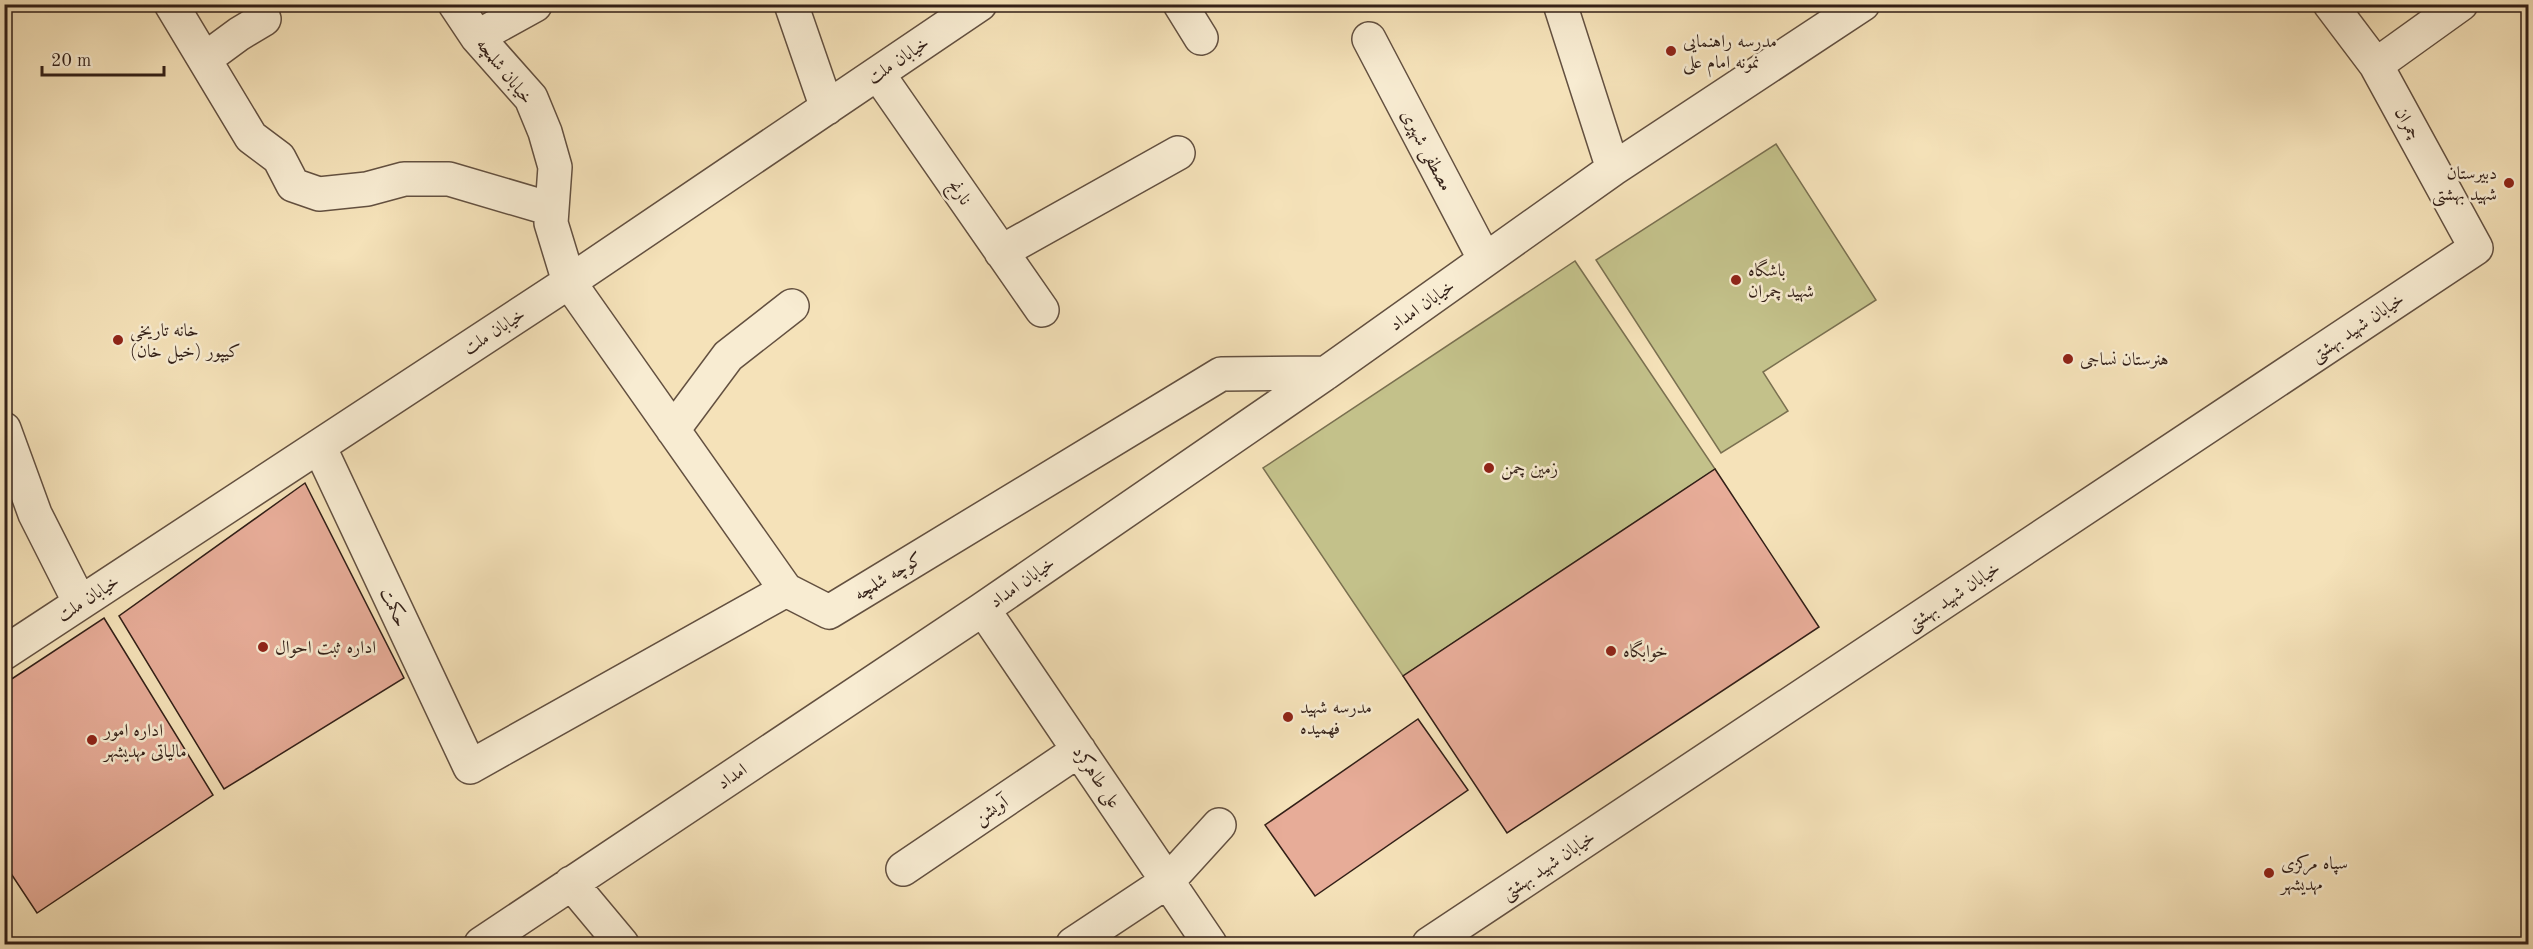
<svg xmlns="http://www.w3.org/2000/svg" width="2533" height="949" font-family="'Old Standard TT',Amiri,serif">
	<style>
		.green { fill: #c3c18a; stroke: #7a7050; stroke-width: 1.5 }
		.building { fill: #e7ac98; stroke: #321f17; stroke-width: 1.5 }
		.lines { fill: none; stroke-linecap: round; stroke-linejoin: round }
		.minor-casing { stroke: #635040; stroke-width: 36 }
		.minor { stroke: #f8ecd2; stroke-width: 33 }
		.poi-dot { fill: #8f2418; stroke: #f8ecd2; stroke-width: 2 }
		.labels { text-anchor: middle; stroke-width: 5; stroke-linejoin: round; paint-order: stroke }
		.poi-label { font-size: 18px; fill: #321f17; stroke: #f8ecd2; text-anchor: start }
		.street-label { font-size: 18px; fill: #321f17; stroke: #f8ecd2 }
	</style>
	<rect width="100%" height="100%" fill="#f5e2b9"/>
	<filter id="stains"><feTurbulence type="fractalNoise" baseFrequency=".00333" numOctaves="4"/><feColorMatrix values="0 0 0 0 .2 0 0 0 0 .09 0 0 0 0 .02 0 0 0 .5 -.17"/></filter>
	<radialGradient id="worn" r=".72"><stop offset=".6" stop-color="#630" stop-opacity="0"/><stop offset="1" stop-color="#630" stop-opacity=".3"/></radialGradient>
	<path class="green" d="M1776,144l100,156 -113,72 25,39 -67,42 -125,-193z
		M1575,261l140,208 -312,207 -140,-208z"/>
	<path class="building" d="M1715,469l104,158 -312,206 -104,-157z
		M305,483l99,195 -180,111 -105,-173z
		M104,618l109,177 -176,118 -33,-50v-179z
		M1418,719l50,71 -153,106 -50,-71z"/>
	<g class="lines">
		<defs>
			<path id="minor" d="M171,4l80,133 28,21 14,27 26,9 48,-5 37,-10h45l102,30
				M455,4l22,33 54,61 14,34 10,35 -4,56 18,59 217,308 43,22 392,-238 105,-1
				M791,4l36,104
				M1180,4l21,34
				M1560,4l53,165
				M477,37l58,-32
				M1369,39l116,221
				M205,59l34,-25 25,-15
				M2376,65l85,-61
				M878,74l164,236
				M1001,252l177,-99
				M4,429l31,85 45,89
				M673,430l55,-74 64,-50
				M319,446l151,321 316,-177
				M983,609l227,335
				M4,653l565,-371 411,-278
				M903,869l176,-119
				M571,883l51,61
				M481,944l502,-335 343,-236 287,-204 250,-165
				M1073,944l95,-63 51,-56
				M1429,944l1047,-696 -100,-183 -46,-61"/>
		</defs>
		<use href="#minor" class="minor-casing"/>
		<use href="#minor" class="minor"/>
	</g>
	<g class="poi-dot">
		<circle cx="1671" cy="51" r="6"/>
		<circle cx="2509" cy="183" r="6"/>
		<circle cx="1736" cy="280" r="6"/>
		<circle cx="118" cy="340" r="6"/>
		<circle cx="2068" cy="359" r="6"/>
		<circle cx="1489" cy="468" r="6"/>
		<circle cx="263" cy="647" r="6"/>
		<circle cx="1611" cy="651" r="6"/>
		<circle cx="1288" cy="717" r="6"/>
		<circle cx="92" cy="740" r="6"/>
		<circle cx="2269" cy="873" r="6"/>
	</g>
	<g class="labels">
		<g class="poi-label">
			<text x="1683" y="47">مدرسه راهنمایی<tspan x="1683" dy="21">نمونه امام علی</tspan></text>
			<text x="2497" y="179" text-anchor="end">دبیرستان<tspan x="2497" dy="21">شهید بهشتی</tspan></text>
			<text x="1748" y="276">باشگاه<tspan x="1748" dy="21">شهید چمران</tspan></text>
			<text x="130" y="336">خانه تاریخی<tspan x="130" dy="21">کیپور (خیل خان)</tspan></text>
			<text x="2080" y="365">هنرستان نساجی</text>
			<text x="1501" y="474">زمین چمن</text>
			<text x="275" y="653">اداره ثبت احوال</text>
			<text x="1623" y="657">خوابگاه</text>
			<text x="1300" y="713">مدرسه شهید<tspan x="1300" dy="21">فهمیده</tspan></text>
			<text x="104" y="736">اداره امور<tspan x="104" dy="21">مالیاتی مهدیشهر</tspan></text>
			<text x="2281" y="869">سپاه مرکزی<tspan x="2281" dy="21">مهدیشهر</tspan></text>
		</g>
		<g class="street-label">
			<text transform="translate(898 60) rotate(-34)" y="6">خیابان ملت</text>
			<text transform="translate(505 71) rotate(51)" y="6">خیابان شلمچه</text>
			<text transform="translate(2408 123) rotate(61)" y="6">چمران</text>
			<text transform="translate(1427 150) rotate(62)" y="6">مصطفی شهپری</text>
			<text transform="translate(960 192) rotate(55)" y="6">نارنج</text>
			<text transform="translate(1422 305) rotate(-35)" y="6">خیابان امداد</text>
			<text transform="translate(2357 327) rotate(-34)" y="6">خیابان شهید بهشتی</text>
			<text transform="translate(494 331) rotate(-33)" y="6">خیابان ملت</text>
			<text transform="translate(888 576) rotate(-31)" y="6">کوچه شلمچه</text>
			<text transform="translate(1022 582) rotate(-35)" y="6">خیابان امداد</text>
			<text transform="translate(1953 596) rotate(-34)" y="6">خیابان شهید بهشتی</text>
			<text transform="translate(88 598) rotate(-33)" y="6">خیابان ملت</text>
			<text transform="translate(394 607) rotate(65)" y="6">حکمت</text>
			<text transform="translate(732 776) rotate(-34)" y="6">امداد</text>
			<text transform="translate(1097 777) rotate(56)" y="6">علی طاهرکرد</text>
			<text transform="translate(991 810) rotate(-34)" y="6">آویشن</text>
			<text transform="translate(1548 865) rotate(-34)" y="6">خیابان شهید بهشتی</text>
		</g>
	</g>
	<rect width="2533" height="949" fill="none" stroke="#f5e2b9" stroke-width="24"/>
	<rect x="6" y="6" width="2521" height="937" fill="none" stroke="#321f17" stroke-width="3"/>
	<rect x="12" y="12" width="2509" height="925" fill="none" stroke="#321f17" stroke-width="1.5"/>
	<path d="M42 66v9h122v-9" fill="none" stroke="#321f17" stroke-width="3"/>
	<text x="51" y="66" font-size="18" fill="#321f17" stroke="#f8ecd2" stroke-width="4.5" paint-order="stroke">20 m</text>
	<rect width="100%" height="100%" filter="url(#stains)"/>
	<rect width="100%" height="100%" fill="url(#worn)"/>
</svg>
